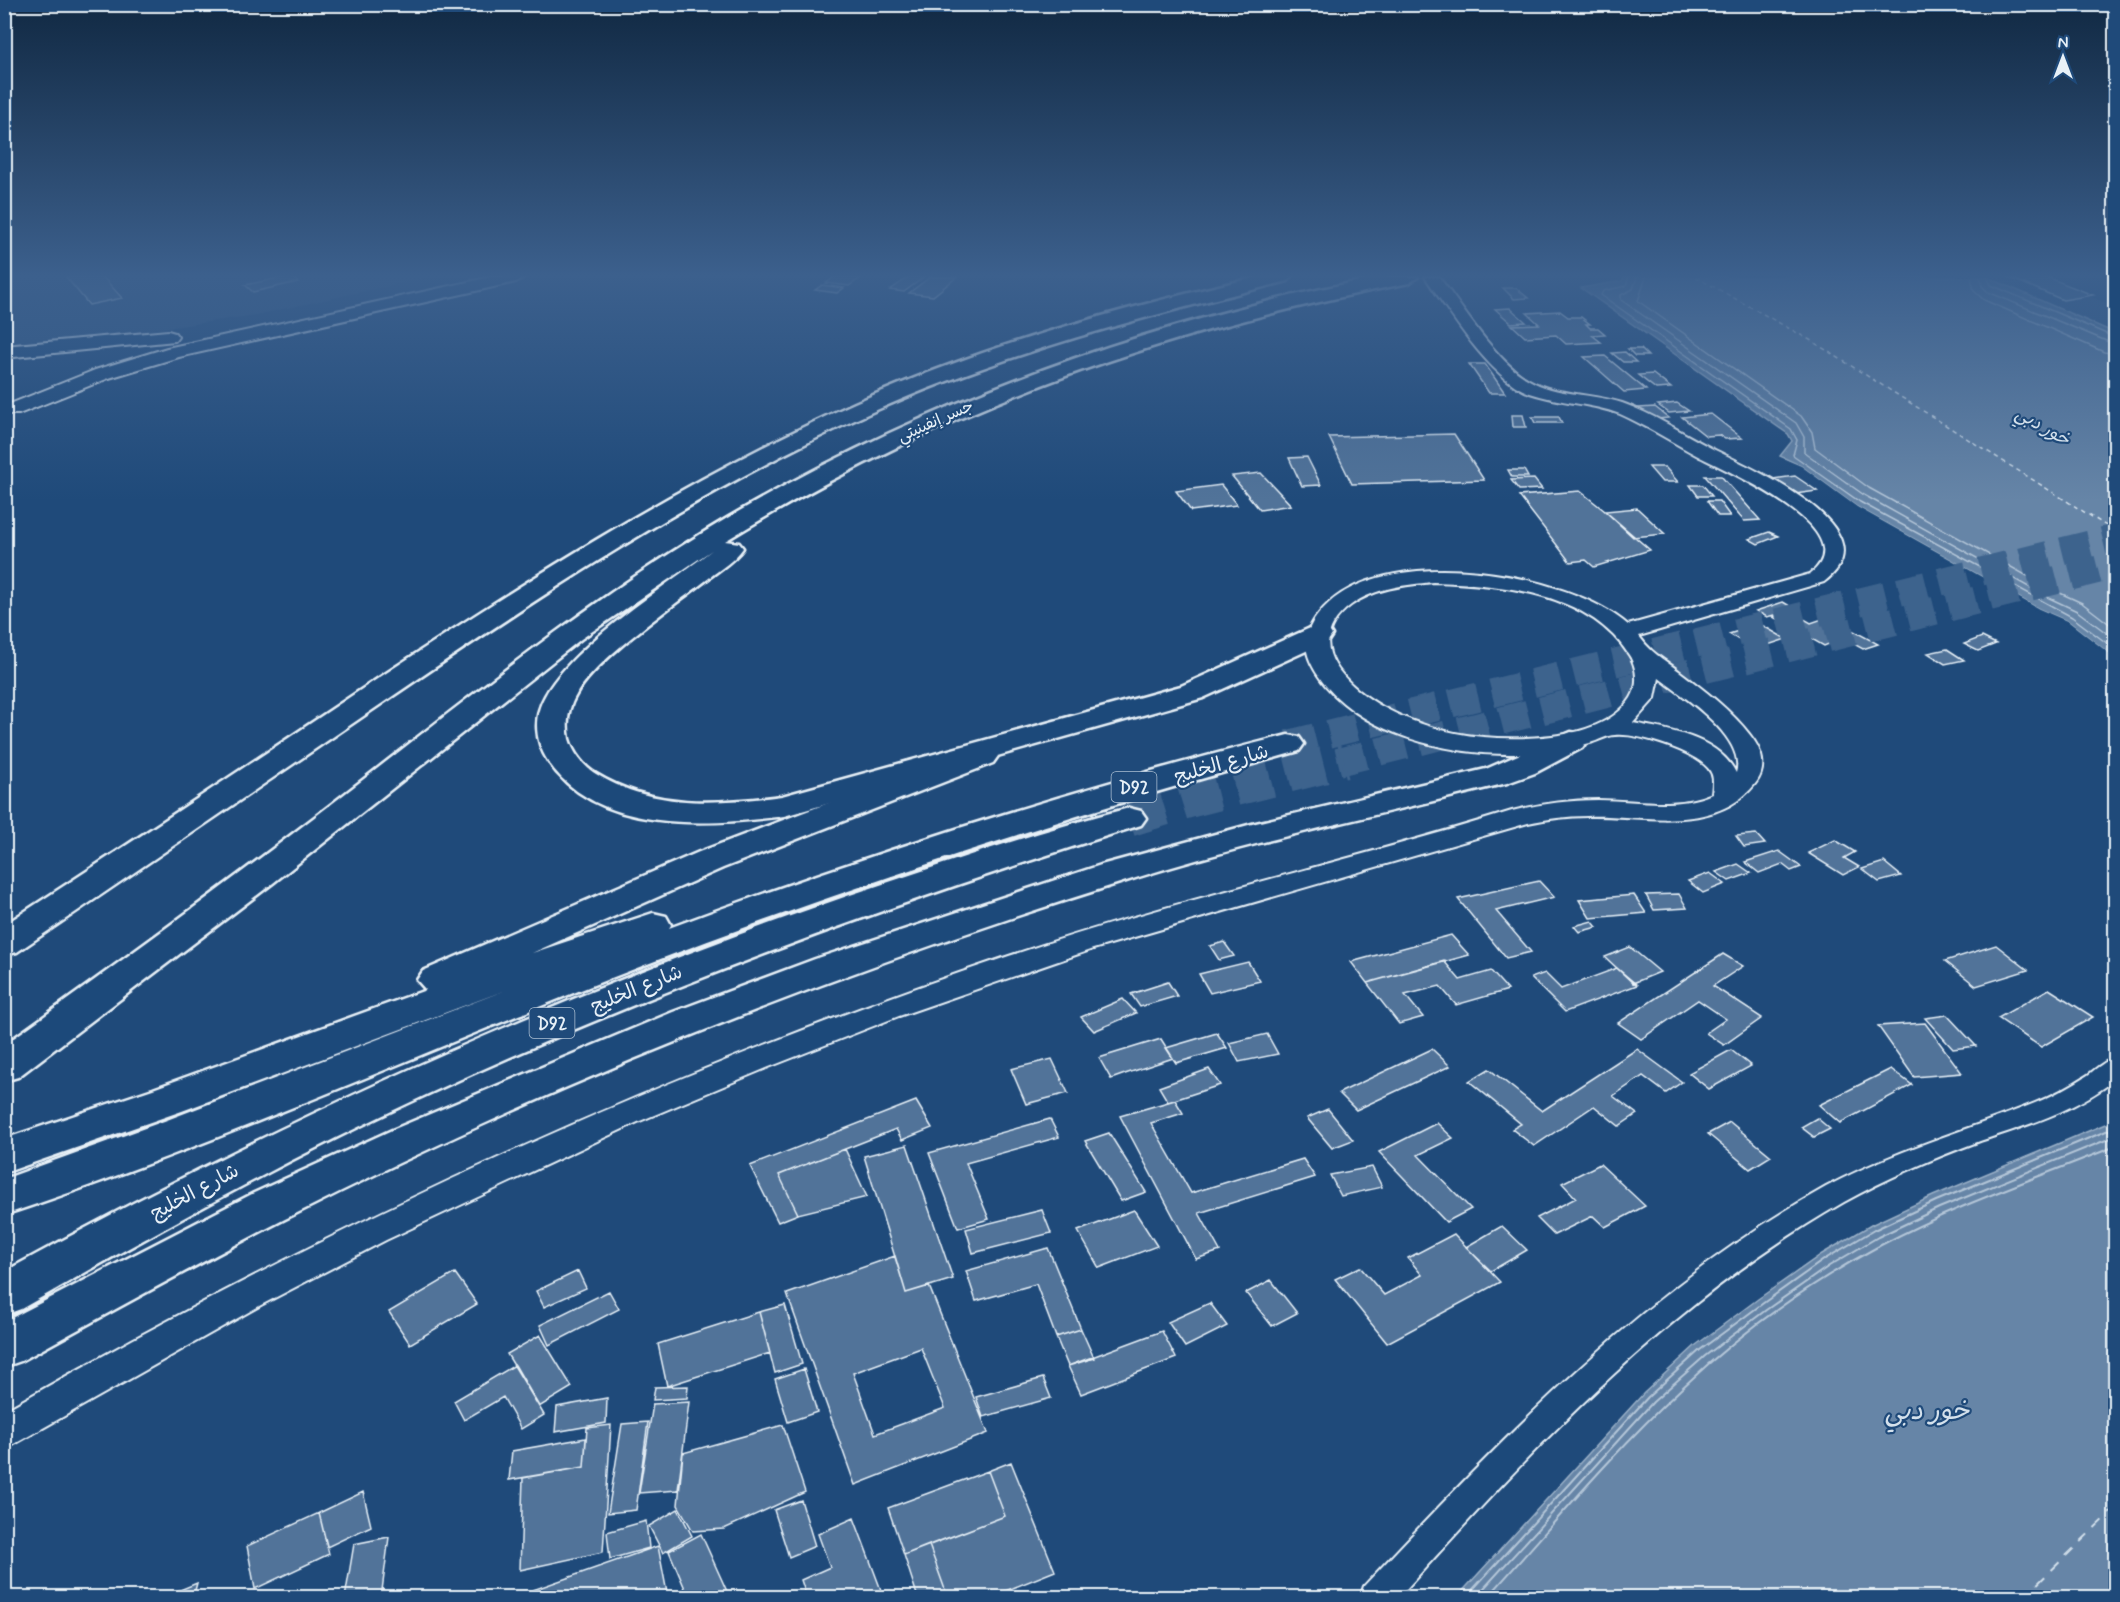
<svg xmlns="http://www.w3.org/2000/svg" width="2120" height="1602" font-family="Mynerve,'Playpen Sans Arabic',sans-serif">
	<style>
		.built { fill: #2e5683 }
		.water { fill: #6685a7; stroke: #9ab0c7; stroke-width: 1.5 }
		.pier { fill: #1f4a7a }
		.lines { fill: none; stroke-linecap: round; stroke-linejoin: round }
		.shore-far1 { stroke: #b4c6d8; stroke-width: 1.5 }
		.shore { stroke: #b4c6d8; stroke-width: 2 }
		.ferry-far1 { stroke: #d4e1ec; stroke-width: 1.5; stroke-dasharray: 4.5 4; stroke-linecap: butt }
		.ferry { stroke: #d4e1ec; stroke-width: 2; stroke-dasharray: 11 9; stroke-linecap: butt }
		.building { fill: #517399; stroke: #e8f1f8; stroke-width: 1.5; fill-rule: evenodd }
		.primary-tunnel-far1 { stroke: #3d638d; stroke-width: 28; stroke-dasharray: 28 14; stroke-linecap: butt }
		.primary-tunnel { stroke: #3d638d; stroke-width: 37; stroke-dasharray: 37 18; stroke-linecap: butt }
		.pedestrian-casing { stroke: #e8f1f8; stroke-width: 4 }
		.minor-casing { stroke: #e8f1f8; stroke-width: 4 }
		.tertiary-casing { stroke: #e8f1f8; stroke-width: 4 }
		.primary-casing { stroke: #e8f1f8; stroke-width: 5 }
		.trunk-casing { stroke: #e8f1f8; stroke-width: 5 }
		.pedestrian { fill: #1f4a7a; fill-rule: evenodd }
		.minor { fill: #1f4a7a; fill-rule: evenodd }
		.tertiary { fill: #1f4a7a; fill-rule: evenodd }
		.primary { fill: #1f4a7a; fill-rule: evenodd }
		.trunk { fill: #1f4a7a; fill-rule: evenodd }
		.labels { text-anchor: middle; stroke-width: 4.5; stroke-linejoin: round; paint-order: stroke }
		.far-street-label { font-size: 16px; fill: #e8f1f8; stroke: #1f4a7a }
		.far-water-label { font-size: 18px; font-style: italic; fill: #d4e1ec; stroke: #1f4a7a }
		.shield { fill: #1f4a7a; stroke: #acbfd2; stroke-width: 1.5 }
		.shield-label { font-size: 18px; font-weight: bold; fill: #e8f1f8 }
		.street-label { font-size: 20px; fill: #e8f1f8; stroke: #1f4a7a }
		.near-water-label { font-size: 26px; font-style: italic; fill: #d4e1ec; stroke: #1f4a7a }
	</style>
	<rect width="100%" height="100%" fill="#1f4a7a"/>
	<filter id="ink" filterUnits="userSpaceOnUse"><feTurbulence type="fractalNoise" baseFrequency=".0167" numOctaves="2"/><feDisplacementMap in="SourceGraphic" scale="12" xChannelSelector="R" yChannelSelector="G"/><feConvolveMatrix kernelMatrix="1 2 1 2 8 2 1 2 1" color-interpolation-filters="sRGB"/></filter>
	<g filter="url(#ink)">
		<path class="built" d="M5,277h424l-173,38 -193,28 -58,4z
			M1987,277h58l70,30v26z"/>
		<path class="water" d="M1625,277h362l128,56v325l-46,-36 -30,-13 -182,-102 -56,-41 -21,-10 12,-15 -4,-7 -207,-146 41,-7z
			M2115,1120v477h-658l187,-204 52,-48 62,-46 64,-45 49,-29 62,-29z"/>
		<path class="pier" d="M1777,456l24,10 56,41 182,102 30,13 46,36 1,3 -48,-37 -30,-13 -182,-102 -56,-41z"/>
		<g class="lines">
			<path class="shore-far1" d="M1629,277l-3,9 -23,5 -2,4 190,134 6,11 -4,15 67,47 212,115 44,33
				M1637,277l-4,12 -12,6v5l175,123 8,14v15l60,43 181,101 32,15 39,29
				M1646,277l-8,24 163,115 11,16 3,16 54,40 180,100 33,15 34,26
				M1971,277l3,14 10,9 120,52 12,2
				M1980,277l2,9 6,6 128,53
				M1987,277l4,8 125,53"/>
			<path class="shore" d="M1465,1598l183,-201 52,-47 62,-46 63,-45 49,-29 62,-29 180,-74
				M1475,1598l178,-196 52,-46 61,-46 63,-44 49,-29 61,-29 177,-72
				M1487,1598c64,-71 125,-145 195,-210 59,-56 128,-105 199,-143 75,-40 156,-67 235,-99"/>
			<path class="ferry-far1" d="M1696,277l114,63 306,192"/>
			<path class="ferry" d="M2023,1598l93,-91"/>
		</g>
		<path class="building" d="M66,277h37l19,21 -33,7z
			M284,277h8l6,5 -45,10 -8,-7z
			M835,277h27l-13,9 -23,-3z
			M909,277h15l-20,15 -14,-2z
			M930,277h27l-24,19 -24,-3z
			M2008,277h39l46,18 -30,5z
			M822,285l22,3 -7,5 -22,-3z
			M1503,288h13l12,10 -14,1z
			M1510,308l16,14 -15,1 -16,-14z
			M1560,311l8,6h13l9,7h-4l4,4h8l7,6 -13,1 9,7 -35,2 -10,-9 -31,2 -13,-12 27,-1 -12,-11z
			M1628,349h13l7,7h-13z
			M1625,352l11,10h-13l-11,-9z
			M1605,356l41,34 -22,2 -40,-35z
			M1469,364h16l20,29h-16z
			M1653,374l18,14 -15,1 -18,-14z
			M1677,403l12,8 -20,2 -11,-8z
			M1655,407l14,11 -12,1 -20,-11z
			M1711,414l31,24 -17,1 -6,-4 -13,1 -24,-19z
			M1512,415h11l3,12h-13z
			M1532,417h27l3,6h-27z
			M1454,434l30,46 -132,4 -23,-47z
			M1307,457l14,28 -19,1 -13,-28z
			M1649,467h16l13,15h-16z
			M1508,470h16l4,7h-16z
			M1261,473l30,32 -31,5 -28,-34z
			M1705,476h16l39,44 -16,1z
			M1795,476l22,15 -22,3 -22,-15z
			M1534,479l8,10 -23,1 -8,-10z
			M1221,485l16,20 -46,6 -15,-20z
			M1690,485h13l9,11h-14z
			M1580,491l25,20 45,39 -56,17 -8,-7 -16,2 -51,-66z
			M1707,501h12l11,15h-12z
			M1637,508l28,26 -32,3 -28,-26z
			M1769,532l9,4 -20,8 -9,-5z
			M1783,602l12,7 -28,8 -11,-6z
			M1790,611l21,12 17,-6 50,27 -15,5 -20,-11 -19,8 -51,-29z
			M1760,624l26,15 -18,6 -8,-5 -13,5 -18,-11z
			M1982,637l14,7 -18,7 -14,-7z
			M1947,649l17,11 -19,4 -17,-11z
			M1756,834l9,10 -21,3 -8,-11z
			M1835,840l20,12 -11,6 15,9 -16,8 -35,-22z
			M1779,851l22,16 -10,4 -9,-7 -23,9 -14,-11z
			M1884,862l17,14 -22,6 -17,-13z
			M1738,864l13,9 -22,8 -13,-9z
			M1710,873l15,11 -22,9 -15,-12z
			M1539,881l15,16 -58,14 35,41 -25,6 -48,-59z
			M1679,894l8,14 -33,2 -8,-15z
			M1634,895l12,18 -56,5 -11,-18z
			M1592,921l5,6 -18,5 -5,-6z
			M1451,935l18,20 -102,28 -16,-21z
			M1224,942l10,14 -15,4 -9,-14z
			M1996,945l32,25 -52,16 -31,-25z
			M1630,947l30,25 -27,11 -28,-26z
			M1723,954l20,12 -30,20 49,32 -38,27 -18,-12 20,-14 -28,-19 -57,39 -23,-16z
			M1444,961l16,19 31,-9 17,19 -52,15 -16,-19 -35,9 18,22 -24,7 -32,-41z
			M1248,962l12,19 -50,12 -11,-19z
			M1617,968l20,17 -72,27 -34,-34 14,-5 16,16z
			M1168,982l9,14 -37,11 -9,-13z
			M2049,989l44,28 -52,30 -43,-29z
			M1123,999l13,14 -42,18 -13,-14z
			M1947,1015l29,31 -23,3 -28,-31z
			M1925,1023l37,50 -48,4 -36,-51z
			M1217,1033l10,15 -51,15 -10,-15z
			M1267,1034l11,20 -39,8 -10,-19z
			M1161,1039l12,19 -48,16 -14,5 -12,-21z
			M1432,1049l18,17 -94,44 -17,-17z
			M1637,1049l45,33 -16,11 -23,-17 -30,20 24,18 -18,12 -25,-20 -60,40 -22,-17 9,-5 -52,-43 20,-12 53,42z
			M1731,1050l20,16 -42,23 -20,-16z
			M1052,1059l16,34 -42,11 -15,-35z
			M1209,1069l11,16 -52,17 -9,-15z
			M1891,1069l21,16 -72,38 -21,-18z
			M1175,1100l8,13 -32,10 40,70 112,-34 12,18 -116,36 21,38 -24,8 -76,-143z
			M916,1101l16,27 -30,12 -6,-11 -117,46 19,39 -20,8 -28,-56z
			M1328,1109l25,31 -21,8 -25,-30z
			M1817,1118l13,11 -16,8 -13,-10z
			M1050,1119l9,18 -93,26 23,56 -31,9 -29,-75z
			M1730,1122l41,34 -21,13 -42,-35z
			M1437,1123l16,15 -35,17 53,54 -25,13 -67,-70z
			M1109,1133l37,59 -25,9 -36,-60z
			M907,1145l46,134 -47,14 -42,-137z
			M845,1149l22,48 -69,17 -19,-39z
			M1600,1164l45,42 -40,21 -12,-11 -39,19 -17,-17 39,-20 -14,-15z
			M1372,1167l10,20 -41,9 -11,-21z
			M1042,1210l9,23 -78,20 -7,-24z
			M1134,1210l23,36 -58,22 -21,-37z
			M1502,1226l25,24 -36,21 -25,-24z
			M1454,1234l46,48 -113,61 -52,-64 25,-12 24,28 38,-20 -14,-17z
			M1048,1248l33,81 -25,8 -20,-53 -60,17 -10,-30z
			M895,1256l11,37 23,-7 59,147 -133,52 -68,-191zM921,1348l24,60 -70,26 -22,-61z
			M578,1271l8,17 -42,19 -8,-16z
			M455,1273l22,31 -67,40 -21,-32z
			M1271,1280l26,33 -25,13 -26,-33z
			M609,1291l10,18 -70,36 -9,-20z
			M1210,1303l17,23 -42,21 -17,-25z
			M785,1305l17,59 -27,9 -16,-61z
			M759,1312l11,41 -103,33 -9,-42z
			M1081,1329l13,29 -26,8 -12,-29z
			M1162,1331l14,27 -95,36 -13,-28z
			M540,1335l32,52 -33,20 -32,-53z
			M515,1365l29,50 -23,14 -18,-32 -39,23 -10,-19z
			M804,1369l13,43 -29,10 -13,-43z
			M1043,1378l8,20 -68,19 -7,-20z
			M688,1386l-1,12 -34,2 2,-13z
			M607,1398l-1,25 -51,9 2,-25z
			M689,1402l-11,88 -39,3 14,-89z
			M648,1422l-12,88 -28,3 14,-89z
			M611,1425l-8,127 -83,18 3,-92 61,-11 3,-39z
			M783,1425l22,67 -81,37 -31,2 -15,-26 5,-52z
			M586,1438l-2,29 -75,13 3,-29z
			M1011,1462l44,109 -67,27h-40l-19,-53 76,-29 -17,-45z
			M988,1471l17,45 -101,39 -16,-47z
			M363,1492l8,34 -44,21 -8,-34z
			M801,1500l14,46 -26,11 -15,-47z
			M678,1509l14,27 -29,17 -14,-27z
			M319,1513l10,41 -74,35 -8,-43z
			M854,1518l30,80h-77l-6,-18 29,-13 -12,-33z
			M646,1521l3,27 -39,11 -3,-27z
			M701,1534l29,64h-41l-20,-47z
			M389,1537l-8,61h-36l9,-54z
			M929,1545l19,53h-30l-14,-43z
			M658,1546l10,52h-134l-1,-8z
			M197,1583l-4,15h-30v-1z
			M525,1591l1,7h-37z"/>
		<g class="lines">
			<path class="primary-tunnel-far1" d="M1288,744l828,-206
				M1338,762l778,-197"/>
			<path class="primary-tunnel" d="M1129,818l61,-19 154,-39"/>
			<defs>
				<path id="pedestrian" d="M2116,1057v22c-41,32 -88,46 -136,62 -46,17 -93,37 -136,61 -175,100 -312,247 -446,396h-38l4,-12c140,-149 282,-299 462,-399 67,-36 139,-56 209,-84 18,-7 36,-17 53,-28 9,-7 17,-14 28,-18z"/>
				<path id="minor" d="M1425,277h14c23,30 58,86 90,103 27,16 63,13 93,23 31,11 60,30 89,45 35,18 184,81 113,134l-185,54c12,17 23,22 40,35 25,19 52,39 71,64 12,15 18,33 5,49 -41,51 -113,30 -168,32 -20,0 -40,3 -59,7l-435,126 -194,67 -130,51 -129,54 -254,119 -125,65 -257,145v-39c321,-183 654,-337 1005,-455 165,-56 336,-93 503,-145 28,-7 57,-11 86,-11 39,0 77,10 114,-6 1,-10 3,-18 -4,-26 -15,-17 -70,-35 -93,-33 -8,0 -17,6 -25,8 -18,5 -36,8 -54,10 -69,6 -163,-12 -210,-67 -9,-11 -19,-26 -20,-41 0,-17 11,-31 23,-42 65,-59 237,-31 299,22l182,-51c57,-43 -85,-104 -112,-118 -26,-14 -51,-30 -78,-42 -29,-11 -61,-11 -90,-21 -40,-14 -81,-82 -105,-116zM1433,582c68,2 156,10 196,73 8,12 10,30 2,43 -16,25 -51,35 -79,38 -52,6 -103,1 -151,-20 -42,-18 -108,-68 -50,-111 23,-17 54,-20 82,-23zM1659,678c25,19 88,60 77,95 -18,-36 -67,-43 -103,-50l22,-25z"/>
				<path id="tertiary" d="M491,277h34l-9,5 -337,75 -70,21 -90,36h-15l1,-8 90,-36 72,-22z
					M168,331l7,2 3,4 -3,4 -171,17v-12z"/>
				<path id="primary" d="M1571,732l11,2 5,7 -5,7 -47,25 -28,10c-127,32 -256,58 -381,98 -289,90 -573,202 -843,339 -88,45 -175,93 -262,141l-17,6v-45l250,-129 138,-63 281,-118 142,-53 286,-94 155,-42 230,-54z
					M1288,735l11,2 5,7 -5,7c-222,62 -441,132 -657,215 -212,82 -421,177 -638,249v-36l163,-59 339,-130 -324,121 -178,62v-34l149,-50 273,-99 -9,-10 6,-9 276,-119 272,-103 11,-3 11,3 5,7 -5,7 -270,105 -191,85 121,-40 13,3 5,9 -2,3c202,-75 410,-141 619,-193z
					M1129,808l12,3 5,7 -5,7c-243,76 -481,162 -713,269 -140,64 -274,139 -407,215l-17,6v-43c282,-155 574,-286 879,-388 81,-27 163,-55 246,-76z"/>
				<path id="trunk" d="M1257,277h34l-3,4c-141,35 -282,71 -416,131 -173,78 -331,183 -488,290 -122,83 -244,167 -367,250l-13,3v-30c116,-75 231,-151 346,-228 163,-108 327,-214 505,-294 129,-57 265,-95 402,-126z
					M1380,277h38l-9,6c-252,49 -464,124 -684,258l14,2 4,5c-8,12 -23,21 -34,30 -34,27 -114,81 -133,117 -8,13 -10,29 -7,44 4,14 15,28 27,35 57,35 122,30 186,22l399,-110 127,-57 10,-3 10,3 4,6 -4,6 -125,57 -419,118c-76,10 -187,18 -236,-55 -13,-20 -15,-44 -3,-65 29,-52 119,-108 167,-146l-131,89 -308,244 -255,194 -14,4v-36c111,-79 221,-159 329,-242 130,-100 255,-203 396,-286 202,-118 421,-196 651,-240z"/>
			</defs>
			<use href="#pedestrian" class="pedestrian-casing"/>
			<use href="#minor" class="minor-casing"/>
			<use href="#tertiary" class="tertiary-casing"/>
			<use href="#primary" class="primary-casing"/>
			<use href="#trunk" class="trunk-casing"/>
			<use href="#pedestrian" class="pedestrian"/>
			<use href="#minor" class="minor"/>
			<use href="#tertiary" class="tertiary"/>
			<use href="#primary" class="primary"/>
			<use href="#trunk" class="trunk"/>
		</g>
	</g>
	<linearGradient id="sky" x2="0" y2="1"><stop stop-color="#112943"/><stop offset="0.55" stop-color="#3c608d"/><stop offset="1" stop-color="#3c608d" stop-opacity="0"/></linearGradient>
	<rect width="2120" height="501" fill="url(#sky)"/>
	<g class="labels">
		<g class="far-street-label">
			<text transform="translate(935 420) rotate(-24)" y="6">جسر إنفينيتي</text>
		</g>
		<g class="far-water-label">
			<text transform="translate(2043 426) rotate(30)" y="6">خور دبي</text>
		</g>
		<g class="shield">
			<rect x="1111.5" y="772" width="45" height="30" rx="4.5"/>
			<rect x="529.5" y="1008" width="45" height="30" rx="4.5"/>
		</g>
		<g class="shield-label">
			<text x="1134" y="793">D92</text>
			<text x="552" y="1029">D92</text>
		</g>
		<g class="street-label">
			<text transform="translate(1221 763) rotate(-16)" y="7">شارع الخليج</text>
			<text transform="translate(636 988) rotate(-22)" y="7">شارع الخليج</text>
			<text transform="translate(194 1191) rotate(-28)" y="7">شارع الخليج</text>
		</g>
		<g class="near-water-label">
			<text x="1927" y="1419">خور دبي</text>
		</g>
	</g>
	<rect width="2120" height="1602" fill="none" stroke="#1f4a7a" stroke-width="24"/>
	<rect x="12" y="12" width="2096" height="1578" fill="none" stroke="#e8f1f8" stroke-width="2" filter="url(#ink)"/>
	<g transform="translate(2063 57)" stroke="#1f4a7a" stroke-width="4.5" paint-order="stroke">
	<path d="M0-4.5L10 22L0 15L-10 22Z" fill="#e8f1f8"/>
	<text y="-9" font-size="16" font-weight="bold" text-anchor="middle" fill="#e8f1f8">N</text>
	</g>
</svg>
